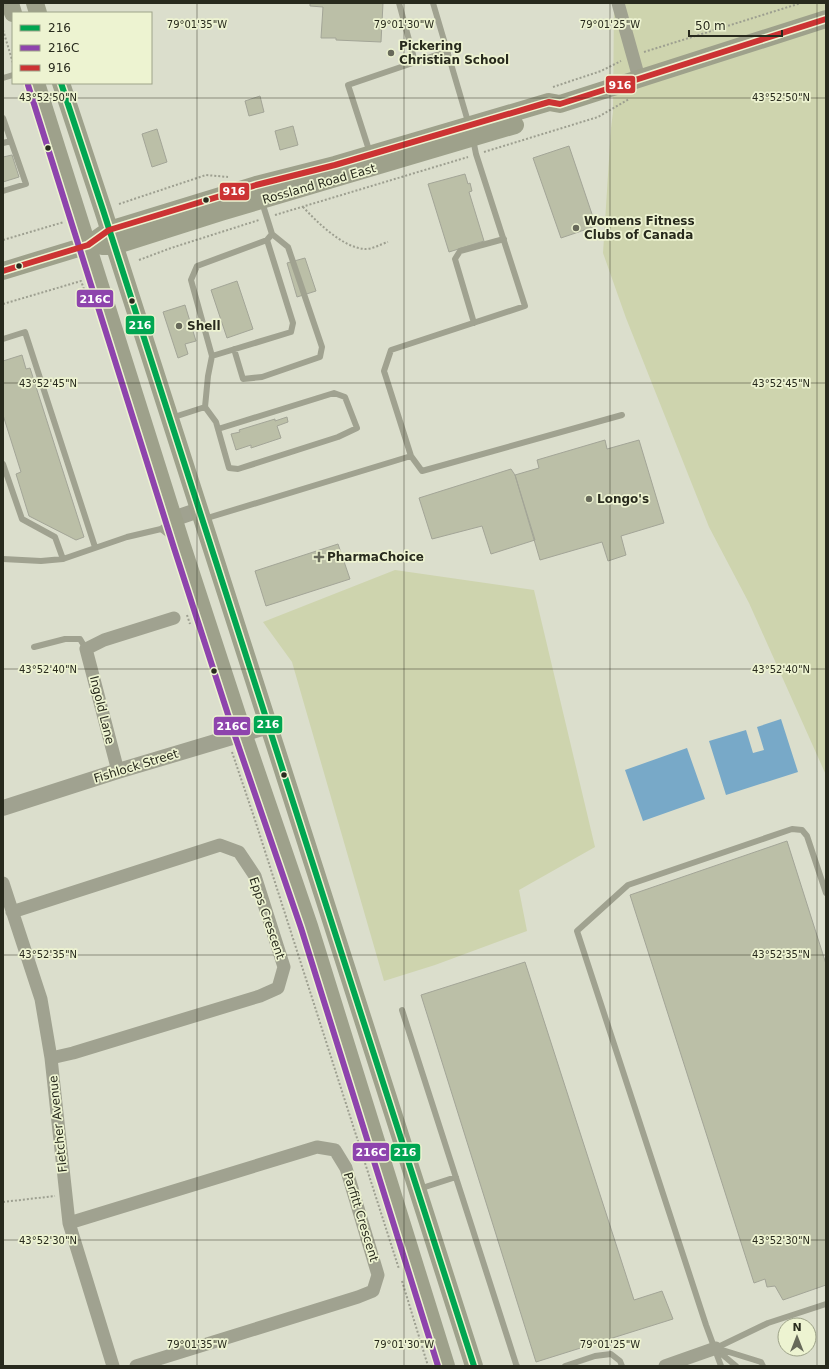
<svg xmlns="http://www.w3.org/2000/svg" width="829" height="1369" font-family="'DejaVu Sans',sans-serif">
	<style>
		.green { fill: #ced4ae }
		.water { fill: #78a9c8 }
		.building { fill: #bbbfa7; stroke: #a3a597 }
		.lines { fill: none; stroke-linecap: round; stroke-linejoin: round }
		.path { stroke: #9d9f90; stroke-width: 2; stroke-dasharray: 2 2; stroke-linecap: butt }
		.service { stroke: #a0a290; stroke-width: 6 }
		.minor { stroke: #a0a290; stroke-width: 13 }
		.tertiary { stroke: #a0a290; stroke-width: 16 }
		.secondary { stroke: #9ea18b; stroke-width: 18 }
		.bus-1-casing { stroke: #edf3d1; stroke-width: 9 }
		.bus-2-casing { stroke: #edf3d1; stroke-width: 9 }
		.bus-3-casing { stroke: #edf3d1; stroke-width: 9 }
		.bus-1 { stroke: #00a651; stroke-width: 6 }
		.bus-2 { stroke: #8e44ad; stroke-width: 6 }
		.bus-3 { stroke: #c33; stroke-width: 6 }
		.ticks { fill: none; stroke: #282a1d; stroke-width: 1; stroke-opacity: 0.45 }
		.poi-dot { fill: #67695a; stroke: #edf3d1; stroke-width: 1.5 }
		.bus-dot { fill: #282a1d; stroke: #edf3d1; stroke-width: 1.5 }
		.labels { text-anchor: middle; stroke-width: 3.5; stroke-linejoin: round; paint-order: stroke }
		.poi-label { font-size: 12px; font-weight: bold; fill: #282a1d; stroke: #edf3d1; text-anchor: start }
		.street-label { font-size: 12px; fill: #282a1d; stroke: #edf3d1 }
		.ticks-label { font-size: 10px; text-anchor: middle; fill: #282a1d; stroke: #edf3d1; stroke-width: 3.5; stroke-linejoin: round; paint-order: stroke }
		.line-badge { stroke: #edf3d1; stroke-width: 1.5 }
		.badge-label { font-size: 11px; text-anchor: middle; font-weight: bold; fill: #fff }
	</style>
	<rect width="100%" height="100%" fill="#dbdecc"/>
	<path class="green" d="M614,3h212v772l-77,-172 -40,-76 -83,-209 -23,-65 8,-125 2,-16z
		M395,570l139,20 61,257 -76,43 8,41 -92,34 -51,16 -92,-319 -29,-40z"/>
	<path class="water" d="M781,719l17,53 -72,23 -17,-54 37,-11 7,23 11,-3 -7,-23z
		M687,748l18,51 -62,22 -18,-51z"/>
	<path class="building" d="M310,3h73l-2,39 -45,-2v-2h-15l2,-31 -13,-1z
		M260,96l4,16 -15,4 -4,-15z
		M293,126l5,19 -18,5 -5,-19z
		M157,129l10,33 -15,5 -10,-33z
		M569,146l27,80 -35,12 -28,-80z
		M12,155l7,22 -16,5v-25z
		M465,174l3,10 2,-1 2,8 -3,1 15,49 -35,11 -21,-68z
		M305,258l11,33 -19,6 -10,-34z
		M237,281l16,48 -26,9 -16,-48z
		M185,305l11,36 -11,3 3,10 -10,4 -15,-46z
		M22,355l4,14 4,-1 54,169 -8,3 -47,-24 -13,-42 5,-2 -18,-57v-54z
		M287,417l1,5 -11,4 4,12 -30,10v-3l-15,5 -5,-16 9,-2 -1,-2 36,-11v2z
		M605,440l2,9 32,-9 25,83 -43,13 5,19 -18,6 -6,-19 -62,18 -25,-85 24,-7 -2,-8z
		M511,469l4,6 20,65 -44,14 -9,-28 -50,13 -13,-41z
		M338,544l12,35 -84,27 -11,-35z
		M787,841l39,123v321l-43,15 -8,-14 -8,1 -2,-8 -11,4 -124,-388z
		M525,962l109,338 28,-9 11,28 -137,43 -115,-367z"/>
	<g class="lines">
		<path class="path" d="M3,30l10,33
			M644,52l157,-49
			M553,87l48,-16 20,-10
			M484,152l114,-35 31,-18
			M119,204l87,-29 22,2
			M303,207c14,15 39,40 61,42 7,1 17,-5 24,-7
			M275,215l193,-58
			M3,240l61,-18
			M139,260l32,-12 88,-28
			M3,304l78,-23 3,8
			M187,615l3,9
			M232,752l23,68 144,449
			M3,1202l52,-6
			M402,1281l26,85"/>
		<path class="service" d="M399,3l16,59
			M433,3l36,122
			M3,78l10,-3
			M3,118l23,66 -23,7
			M3,143l8,-2
			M370,153l-22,-68 100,-34
			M474,323l-19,-64 5,-8 44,-12
			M3,339l22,-7 70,215
			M234,349l9,30 19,-2 58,-20 2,-10 -34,-100 -16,-13
			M212,356l79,-24 2,-9 -26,-83
			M205,407l11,15 13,46 9,1 100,-32 19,-9 -12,-31 -11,-4 -116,36
			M171,418l34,-11 3,-31 4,-20 -21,-76 6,-14 70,-26 5,-6 -10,-32
			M411,456l11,15 200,-56
			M3,464l19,55 33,18 8,22 64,-22 34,-8 10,-8
			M204,519l207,-63 -27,-85 7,-21 134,-44 -49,-152 -3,-15
			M161,529l14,11
			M3,559l38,2 22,-2
			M34,647l31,-8h15l6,10
			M402,1010l114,354 1,2
			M419,1189l37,-12
			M716,1348l52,-25 58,-19
			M716,1348l45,14 2,4
			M718,1351l18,15
			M565,1366l30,-10 16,-2 9,7 2,5
			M721,1366l-15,-41 -129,-394 51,-46 164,-56 10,1 5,6 19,57"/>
		<path class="minor" d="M618,3l21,75
			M118,771l-32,-122 18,-9 70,-22
			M3,883l38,116 10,59 18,165 44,143
			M12,912l208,-67 19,7 16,24 29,91 -6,21 -18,8 -187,57 -22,5
			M69,1223l248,-76 18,3 11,18 32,107 -5,16 -15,6 -222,69
			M665,1366l51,-18"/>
		<path class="tertiary" d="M173,519l26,-9
			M3,808l115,-37 151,-45"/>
		<path class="secondary" d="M10,3l3,10
			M35,3l3,10
			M36,83l146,463 61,187 66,193 137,440
			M61,83l42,127 203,632 168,524
			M102,246h12l107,-34 294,-87
			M3,271l85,-26 21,-15 147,-45 79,-20 214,-63 11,2 266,-85"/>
		<defs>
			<path id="bus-1" d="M61,83l42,127 371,1156"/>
			<path id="bus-2" d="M28,85l146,463 61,188 66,192 137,438"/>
			<path id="bus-3" d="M3,271l85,-26 21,-15 147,-45 79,-20 214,-63 11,2 266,-85"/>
		</defs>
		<use href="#bus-1" class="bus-1-casing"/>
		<use href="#bus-2" class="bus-2-casing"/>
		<use href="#bus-3" class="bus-3-casing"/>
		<use href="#bus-1" class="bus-1"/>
		<use href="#bus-2" class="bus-2"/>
		<use href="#bus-3" class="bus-3"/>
	</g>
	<path class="ticks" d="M197,3v1363M404,3v1363M610,3v1363M817,3v1363M3,98h823M3,383h823M3,669h823M3,955h823M3,1240h823"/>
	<g class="poi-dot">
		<circle cx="391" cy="53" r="4"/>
		<circle cx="576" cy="228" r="4"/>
		<circle cx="179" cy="326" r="4"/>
		<circle cx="589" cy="499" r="4"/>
		<path d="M317 551h4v4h4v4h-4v4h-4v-4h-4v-4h4z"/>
	</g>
	<g class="bus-dot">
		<circle cx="48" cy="148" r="3.5"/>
		<circle cx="206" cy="200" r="3.5"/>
		<circle cx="19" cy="266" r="3.5"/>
		<circle cx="132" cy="301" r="3.5"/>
		<circle cx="214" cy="671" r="3.5"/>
		<circle cx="284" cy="775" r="3.5"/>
	</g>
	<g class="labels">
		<g class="poi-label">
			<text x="399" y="50">Pickering<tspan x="399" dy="14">Christian School</tspan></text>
			<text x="584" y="225">Womens Fitness<tspan x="584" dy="14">Clubs of Canada</tspan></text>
			<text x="187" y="330">Shell</text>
			<text x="597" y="503">Longo's</text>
			<text x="327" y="561">PharmaChoice</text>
		</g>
		<g class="street-label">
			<text transform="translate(319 184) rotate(-16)" y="4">Rossland Road East</text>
			<text transform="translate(102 710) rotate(76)" y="4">Ingold Lane</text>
			<text transform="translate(136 766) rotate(-17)" y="4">Fishlock Street</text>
			<text transform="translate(267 918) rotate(71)" y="4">Epps Crescent</text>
			<text transform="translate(58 1124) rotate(-96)" y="4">Fletcher Avenue</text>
			<text transform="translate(361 1217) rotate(73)" y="4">Parfitt Crescent</text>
		</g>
	</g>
	<g class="ticks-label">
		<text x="197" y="28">79°01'35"W</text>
		<text x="404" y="28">79°01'30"W</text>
		<text x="610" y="28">79°01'25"W</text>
		<text x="48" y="101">43°52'50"N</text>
		<text x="781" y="101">43°52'50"N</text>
		<text x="48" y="387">43°52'45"N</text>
		<text x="781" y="387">43°52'45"N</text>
		<text x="48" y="673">43°52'40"N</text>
		<text x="781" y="673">43°52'40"N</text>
		<text x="48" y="958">43°52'35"N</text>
		<text x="781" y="958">43°52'35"N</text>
		<text x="48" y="1244">43°52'30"N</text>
		<text x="781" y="1244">43°52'30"N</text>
		<text x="197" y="1348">79°01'35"W</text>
		<text x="404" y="1348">79°01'30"W</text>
		<text x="610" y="1348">79°01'25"W</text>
	</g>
	<g class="line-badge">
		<rect x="605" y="75" width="31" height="19" rx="4" fill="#c33"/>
		<rect x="219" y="182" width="31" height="19" rx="4" fill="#c33"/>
		<rect x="76" y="289" width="38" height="19" rx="4" fill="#8e44ad"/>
		<rect x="125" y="315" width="30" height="20" rx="4" fill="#00a651"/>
		<rect x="253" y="715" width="30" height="19" rx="4" fill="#00a651"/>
		<rect x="213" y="716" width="38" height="20" rx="4" fill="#8e44ad"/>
		<rect x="352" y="1142" width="38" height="20" rx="4" fill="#8e44ad"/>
		<rect x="390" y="1143" width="31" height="19" rx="4" fill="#00a651"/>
	</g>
	<g class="badge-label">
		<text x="620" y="89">916</text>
		<text x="234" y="195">916</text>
		<text x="95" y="303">216C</text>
		<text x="140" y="329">216</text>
		<text x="268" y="728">216</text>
		<text x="232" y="730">216C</text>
		<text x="371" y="1156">216C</text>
		<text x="405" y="1156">216</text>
	</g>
	<rect width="829" height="1369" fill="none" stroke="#282a1d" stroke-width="8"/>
	<rect x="12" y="12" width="140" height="72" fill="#edf3d1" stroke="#9ea389"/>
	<rect x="20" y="25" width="20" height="6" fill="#00a651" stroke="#9ea389"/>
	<text x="48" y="32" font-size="12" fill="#282a1d">216</text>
	<rect x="20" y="45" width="20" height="6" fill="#8e44ad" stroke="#9ea389"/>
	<text x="48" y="52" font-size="12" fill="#282a1d">216C</text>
	<rect x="20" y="65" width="20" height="6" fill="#cc3333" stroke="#9ea389"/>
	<text x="48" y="72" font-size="12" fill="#282a1d">916</text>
	<g transform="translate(797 1337)"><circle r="19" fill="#edf3d1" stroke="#9ea389"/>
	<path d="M0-3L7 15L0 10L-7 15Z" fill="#67695a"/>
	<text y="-6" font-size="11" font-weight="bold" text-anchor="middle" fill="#282a1d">N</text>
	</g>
	<path d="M689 30v6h93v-6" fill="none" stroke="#282a1d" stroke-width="2"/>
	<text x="695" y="30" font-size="12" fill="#282a1d" stroke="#edf3d1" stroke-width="3" paint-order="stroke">50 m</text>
</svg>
